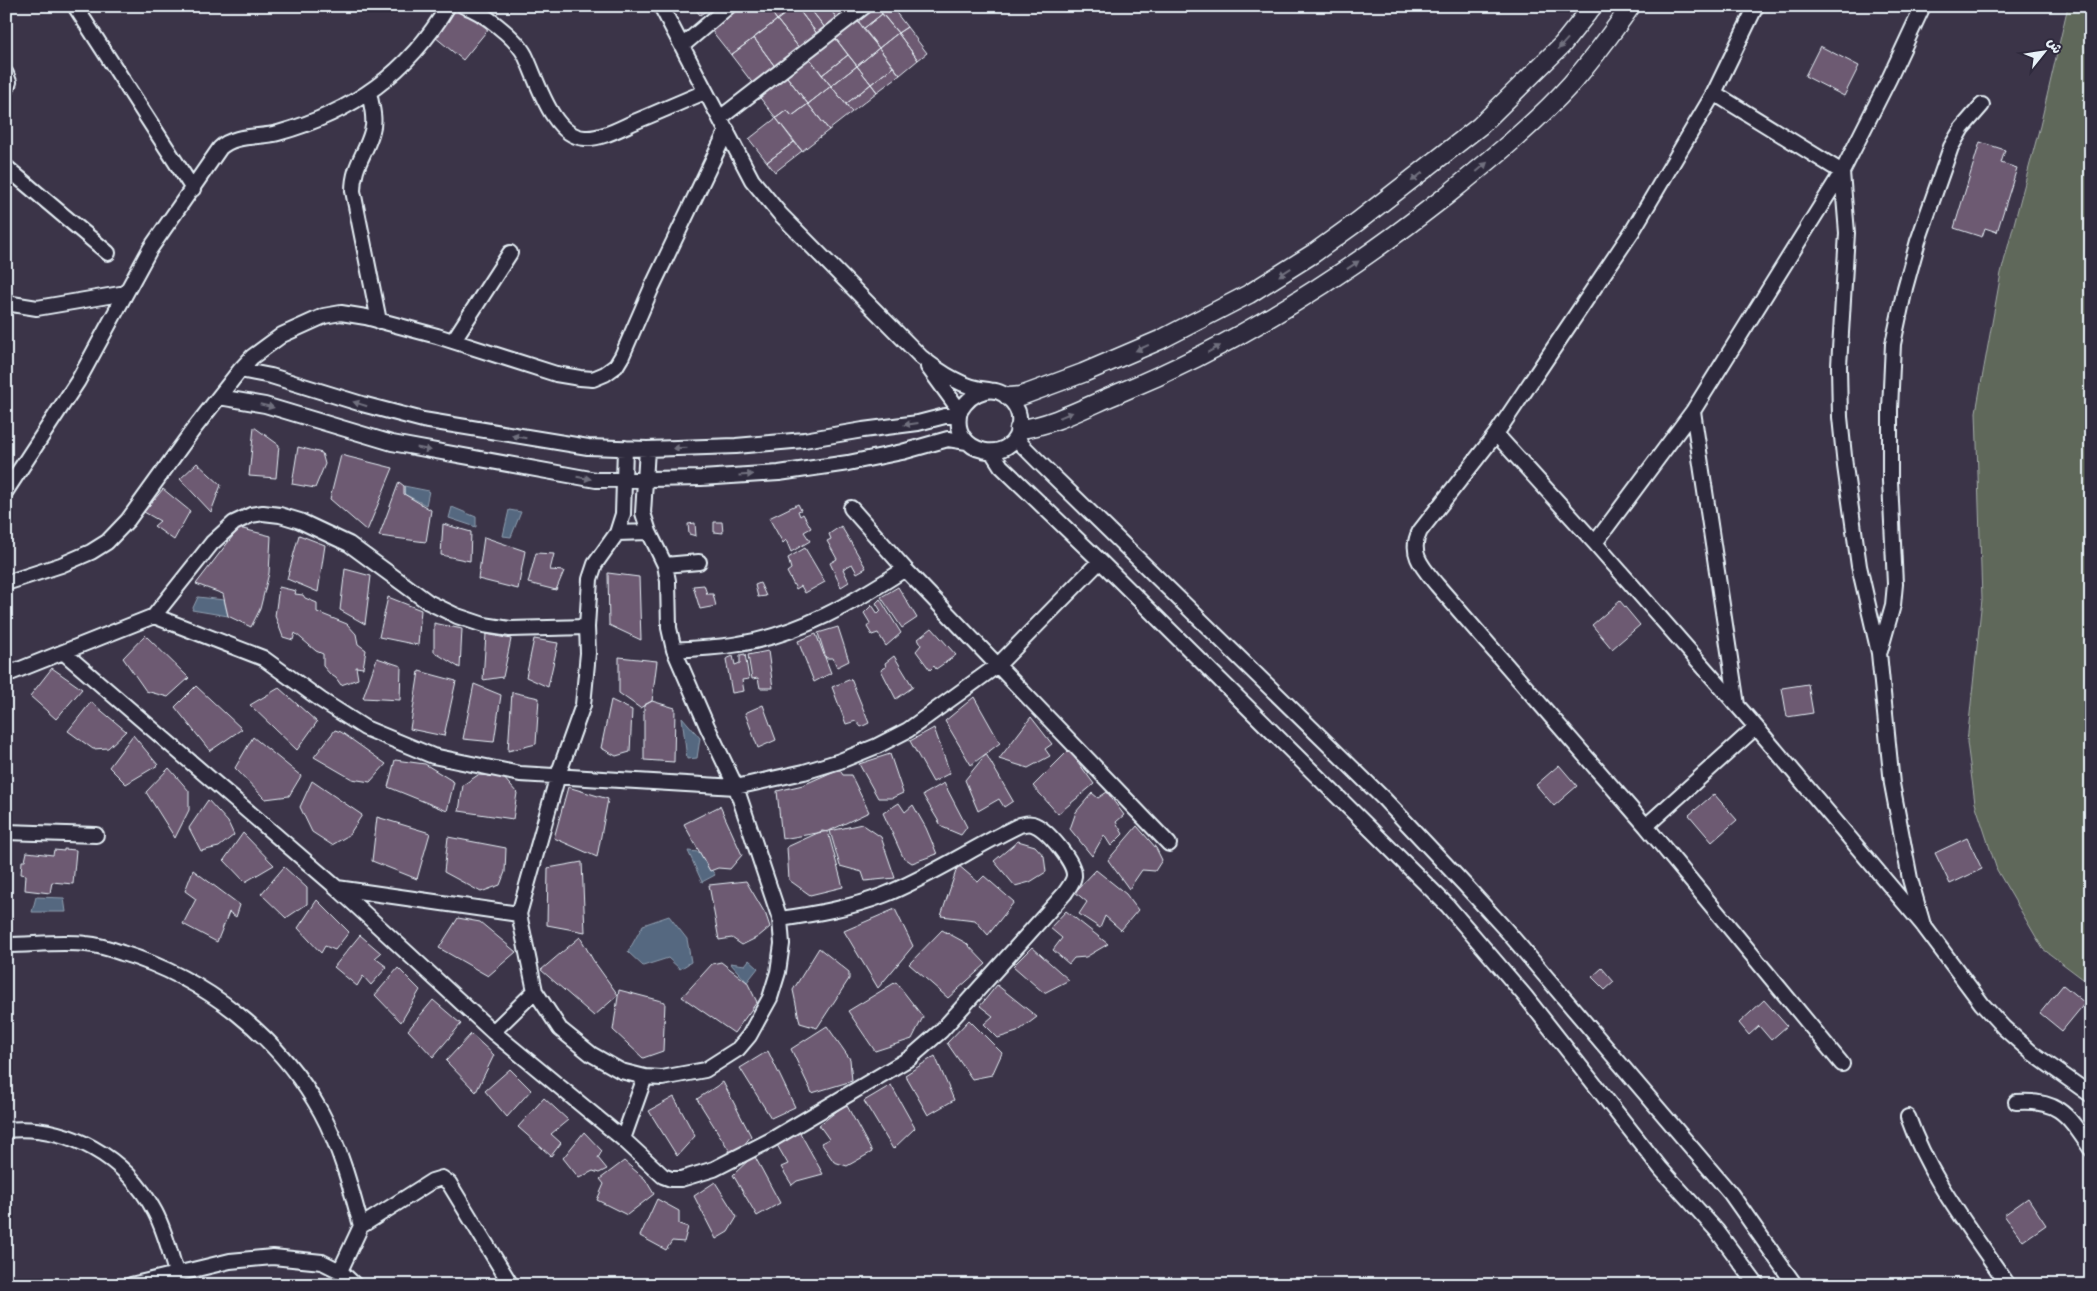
<svg xmlns="http://www.w3.org/2000/svg" width="2097" height="1291" font-family="'Comic Neue','Playpen Sans Arabic',sans-serif">
	<style>
		.green { fill: #5f675a; stroke: #a4aca9 }
		.water { fill: #546880; stroke: #8f9fb0 }
		.building { fill: #6d5a72; stroke: #e8f1f8 }
		.lines { fill: none; stroke-linecap: round; stroke-linejoin: round }
		.minor-casing { stroke: #e8f1f8; stroke-width: 18 }
		.tertiary-casing { stroke: #e8f1f8; stroke-width: 21 }
		.minor { stroke: #2f2a3d; stroke-width: 14 }
		.tertiary { stroke: #2f2a3d; stroke-width: 18 }
		.oneway { fill: #70707e }
	</style>
	<rect width="100%" height="100%" fill="#3b3448"/>
	<filter id="ink" filterUnits="userSpaceOnUse"><feTurbulence type="fractalNoise" baseFrequency=".02" numOctaves="2"/><feDisplacementMap in="SourceGraphic" scale="10" xChannelSelector="R" yChannelSelector="G"/><feConvolveMatrix kernelMatrix="1 2 1 2 8 2 1 2 1" color-interpolation-filters="sRGB"/></filter>
	<g filter="url(#ink)">
		<path class="green" d="M2068,6h23v979l-48,-36 -46,-79 -22,-67 -8,-61 15,-143 -6,-187 25,-139 39,-147z"/>
		<path class="water" d="M404,486l25,5 -3,14 -22,-11z
			M452,507l24,10v10l-27,-9z
			M509,510l12,2 -10,25 -8,-1z
			M198,597l26,3 4,16 -36,-6z
			M682,717l18,21 -3,20 -10,1z
			M688,851l11,1 16,23 -13,7z
			M36,897l28,1 2,14h-34z
			M669,916l18,23 4,23 -11,7 -12,-11 -25,8 -15,-14 15,-27z
			M749,960l9,8 -11,14 -17,-19 15,2z"/>
		<path class="building" d="M458,6l32,21 -27,33 -28,-23z
			M693,6h20l-13,9z
			M732,6h35l10,14 -46,35 -23,-29z
			M767,6h28l-18,14z
			M796,6l22,29 -18,14 -23,-29z
			M796,6h12l18,23 -8,6z
			M808,6h20l10,14 -12,9z
			M828,6h15l5,6 -10,8z
			M869,6h7l6,8 -19,15 -8,-12z
			M876,6h15l16,21 -9,6z
			M882,14l16,19 -19,15 -16,-19z
			M855,17l24,31 -22,18 -24,-31z
			M777,20l23,29 -24,19 -22,-30z
			M907,27l20,26 -9,7 -20,-27z
			M898,33l20,27 -18,15 -21,-27z
			M833,35l15,20 -26,20 -15,-20z
			M754,38l22,30 -22,17 -23,-30z
			M1820,46l39,20 -15,30 -39,-20z
			M879,48l14,19 -22,17 -14,-18z
			M807,55l24,31 -23,18 -24,-31z
			M848,55l9,11 -26,20 -9,-11z
			M857,66l14,18 -25,20 -15,-18z
			M893,67l7,8 -23,17 -6,-8z
			M784,73l24,31 -16,12 -5,-6 -11,8 -19,-24z
			M871,84l6,8 -25,20 -6,-8z
			M831,86l21,26 -23,18 -21,-26z
			M808,104l21,26 -27,21 -26,-33 11,-8 5,6z
			M776,118l18,24 -27,20 -18,-23z
			M794,142l8,9 -27,21 -8,-10z
			M1980,142l25,8 -4,13 16,5 -20,64 -12,-4 -3,9 -28,-9z
			M254,427l25,18 -3,33 -27,-2z
			M298,447l24,6 3,11 -10,24 -23,-4z
			M341,455l52,13 -26,63 -37,-32z
			M197,463l24,22 -10,27 -31,-33z
			M399,482l5,4v8l27,16 -5,32 -47,-6z
			M163,489l27,22 -16,29 -20,-14 6,-5 -16,-9z
			M798,504l3,6 -3,1 2,5 3,-2 8,14 -7,4 6,9 -19,11 -5,-12 -3,3 -14,-25z
			M714,522h8l1,11 -9,-1z
			M695,523l1,13 -7,-2 -1,-10z
			M443,524l28,8 -1,29 -29,-6z
			M841,526l25,42 -9,5 -5,-9 -9,5 6,13 -8,5 -11,-24 7,-4 -10,-18 4,-2 -2,-5z
			M239,528l32,8 -2,37 -9,36 -9,18 -23,-11 -5,-22 -27,-10z
			M299,535l26,10 -7,47 -31,-13z
			M484,537l41,14 -7,38 -40,-10z
			M805,548l20,34 -20,11 -4,-7 -5,3 -9,-17 4,-3 -3,-11z
			M536,553l18,1 -4,16 14,1 -8,19 -28,-7z
			M345,569l26,7 -6,48 -25,-14z
			M608,573l31,4 2,63 -32,-15z
			M760,583l6,13 -8,1 -3,-12z
			M704,585l3,9h6l3,12 -16,3 -7,-23z
			M279,587l17,4 -1,3 8,1 2,3 12,5v9l30,12 9,10 2,10 8,6 -3,18 -7,-1 2,12 -17,6 -5,-7 -6,-4 -7,-8v-12l-7,-3 -21,-18 -2,7 -10,-3 -8,-21z
			M898,587l19,31 -15,10 -21,-31z
			M388,597l33,13 -3,35 -39,-8z
			M880,599l21,34 -15,13 -8,-13 -6,2 -5,-8 3,-4 -6,-10 8,-8 6,9 3,-3 -5,-8z
			M1620,601l20,24 -28,24 -20,-24z
			M434,623l28,6 -2,39 -26,-16z
			M838,627l11,34 -12,6 -4,-9h-7l-8,-25z
			M932,628l24,27 -20,14 -2,-3 -4,4 -14,-19 5,-6 -3,-6z
			M486,634l25,5 -8,38 -20,3z
			M816,634l15,39 -17,9 -16,-41z
			M145,635l44,43 -21,19 -22,-6 -23,-33z
			M534,639l24,4 -10,44 -22,-10z
			M768,651l5,37h-13l-2,-10 -6,1 -4,-24z
			M745,654l4,25 -7,1 2,11 -12,2 -6,-34 7,-3 2,9 5,-2v-8z
			M894,656l19,31 -17,12 -15,-29 5,-3 -1,-4z
			M619,657l38,4 -5,40 -12,7 -21,-15z
			M377,658l24,8 -1,34 -37,-2z
			M52,668l30,21 -26,30 -26,-23z
			M419,671l37,10 -12,55 -34,-7z
			M851,679l18,44 -8,4 -5,-6 -10,3 -14,-37z
			M474,684l27,11 -7,47 -31,-3z
			M1808,684l5,29 -26,4 -5,-29z
			M196,686l46,43 -32,22 -35,-44z
			M279,688l38,34 -20,28 -47,-45z
			M512,692l27,6 -3,46 -28,7z
			M974,697l26,46 -29,22 -26,-44z
			M611,700l21,10 -2,42 -14,4 -15,-8z
			M652,701l23,7 -1,54 -30,-2v-55z
			M91,702l35,29 -18,17 -15,1 -25,-18z
			M763,705l13,35 -18,8 -13,-35z
			M1031,717l21,27 -7,5 5,7 -22,12 -29,-9z
			M934,728l16,45 -17,9 -23,-41z
			M335,730l6,2 45,32 -16,18 -18,-3 -38,-22z
			M133,735l25,30 -32,19 -17,-17z
			M253,737l48,39 -12,20 -24,3 -30,-31z
			M1069,750l25,34 -36,30 -25,-28z
			M890,754l13,39 -11,5h-14l-19,-34z
			M986,754l27,47 -9,6 -5,-8 -21,12 -13,-31z
			M395,760l30,4 29,18 -7,29 -59,-24z
			M1559,765l18,21 -23,20 -18,-21z
			M169,768l20,23v19l-14,28 -29,-46z
			M839,769l4,6h8l18,37 -40,19 -47,8 -5,-48 26,-6z
			M478,775l25,2 14,16 -4,26 -54,-8 4,-26z
			M312,781l50,34 -13,20 -17,10 -20,-13 -12,-25z
			M944,783l23,44 -6,8 -19,-8 -19,-32z
			M568,787l40,12 -11,58 -43,-19z
			M1107,792l17,23 -8,7 7,12 -12,12 -7,-11 -12,21 -22,-27 6,-17 16,-19 6,5z
			M1714,794l23,26 -25,22 -23,-27z
			M208,800l20,22 6,13 -15,12 -18,4 -12,-23z
			M899,803l6,9 8,-7 13,23 11,26 -25,9 -9,-6 -20,-44z
			M720,806l22,49 -12,14 -12,-1 -8,3 -26,-47z
			M377,817l53,16 -13,46 -45,-18z
			M862,824l19,13 14,41 -30,3 -3,-9 -22,-6 -10,-35z
			M1137,826l19,22 6,12 -7,11 -13,-1 -13,19 -21,-29z
			M822,831l6,1 15,55 -33,8 -21,-15 -2,-33z
			M243,833l31,32 -29,17 -21,-22z
			M448,837l58,11 -1,24 -5,13 -19,7 -37,-20z
			M1967,838l15,31 -32,15 -15,-31z
			M1018,841l17,5 9,10 2,16 -16,10 -15,4 -21,-25z
			M64,849l12,1 -3,34 -21,-2 -2,11 -25,-3 1,-15 -5,-1 1,-13h3l2,-9 26,3 1,-5 10,1z
			M582,862l3,70 -38,-7 1,-57z
			M958,865l20,17 6,-6 30,26 -26,33 -13,-15 -34,-4z
			M284,867l23,21v16l-21,14 -25,-24z
			M193,870l47,35 -4,12 -7,-5 -12,30 -34,-18 13,-25 -11,-8z
			M1096,870l30,24 12,16 -17,20 -16,-14 -5,12 -21,-14 8,-12 -12,-10z
			M746,881l20,34 4,12 -12,10 -16,8 -10,-7 -13,2 -10,-55z
			M317,900l32,32 -14,18 -10,-4 -4,7 -23,-25z
			M895,909l18,37 -35,42 -34,-57z
			M1066,911l42,33 -22,13 -12,1 -5,6 -16,-14 9,-12 -12,-10z
			M458,918l22,4 36,30 -28,24 -49,-28z
			M942,930l24,13 20,21 -38,34 -39,-34z
			M360,935l21,18 -6,5 12,9 -16,18 -8,-9 -6,10 -23,-19z
			M580,937l13,23 25,35 -24,21 -53,-46z
			M1032,947l37,33 -25,13 -31,-27z
			M819,948l30,24v7l-32,49 -17,-5 -7,-33z
			M721,962l26,20 10,20 -23,31 -52,-36 30,-33z
			M398,968l22,22 -19,32 -26,-27z
			M1602,968l12,14 -9,8 -13,-13z
			M896,982l27,35 -11,22 -37,12 -27,-40z
			M997,985l40,32 -20,15 -19,6 -14,-14 9,-8 -13,-10z
			M2063,985l22,18 -23,28 -22,-18z
			M619,990l46,12 -2,49 -20,7 -30,-28z
			M433,1000l28,24 -28,33 -25,-27z
			M1764,1000l23,26 -16,14 -12,-14 -10,9 -10,-12z
			M969,1020l33,33 -10,22 -20,4 -25,-36z
			M827,1026l23,33 2,22 -40,12 -21,-44z
			M471,1034l23,21 -18,37 -30,-31z
			M768,1051l27,56 -24,11 -31,-50z
			M935,1056l19,44 -26,15 -23,-40z
			M510,1069l21,21 -24,27 -22,-26z
			M723,1082l28,54 -17,22 -37,-59z
			M891,1085l24,43 -22,21 -29,-48z
			M674,1097l21,39 -18,20 -28,-45z
			M544,1098l24,22 -17,14 10,9 -10,13 -33,-29z
			M846,1104l26,48 -25,14 -13,-4 -13,-19 8,-4 -10,-14z
			M799,1131l24,43 -26,7 -5,4 -11,-18 7,-3 -11,-19z
			M584,1132l18,19 -4,7 9,11 -8,4 -6,-2 -14,7 -16,-20z
			M754,1155l26,48 -23,13 -24,-41z
			M624,1161l21,18 9,15 -27,21 -30,-15 7,-16 -4,-5z
			M715,1182l22,35 -9,15 -12,7 -22,-43z
			M2028,1198l18,27 -23,16 -19,-26z
			M657,1199l22,12v13l9,3 -4,15 -12,-1 -6,9 -26,-14z"/>
		<g class="lines">
			<defs>
				<path id="minor" d="M75,6l118,183
					M464,6c18,5 52,32 61,49 12,24 27,82 60,83 18,1 37,-11 54,-18 22,-9 44,-19 66,-28
					M661,6l91,174 28,34 141,143c19,15 43,32 68,33
					M1756,6l-42,87 -81,137 -137,204 -76,97c-12,22 3,37 17,54l209,241 196,238
					M682,46l47,-40
					M6,74l3,8 -3,7
					M369,92c2,12 7,27 3,39 -6,23 -19,34 -19,60l26,130
					M1714,93l128,79 5,61 -8,133 1,51 5,49 14,100 20,87 13,131 18,95 13,46
					M720,118l145,-112
					M6,167l102,86
					M6,303l31,5 89,-15
					M453,341l57,-88
					M928,367l32,44c-12,44 56,57 59,13 1,-8 -1,-15 -6,-21 -17,-22 -41,-12 -53,8
					M240,370l31,6 91,28 61,16 165,27 59,2 89,-3 68,-6 59,-10 55,-7 27,-7h14
					M219,397l46,8 127,38 204,37 105,-2 78,-5 69,-10 54,-11 46,-13 19,3
					M1693,411l44,294
					M1017,434l4,10 22,22 341,333 81,86 42,46 224,263 64,91
					M1496,434l99,109 161,184 167,198 59,79 22,24 27,24 60,43
					M625,448l-2,66 -6,19 -22,31 -5,15 -3,48 1,26 -5,52 -25,70 -39,139 16,77 25,38 31,25 30,17 24,6 17,1 43,-8 33,-21 11,-13 21,-38 8,-26 4,-28 -2,-25 -44,-132 -29,-61 -33,-76 -5,-22 -1,-47 -3,-16 -16,-33 -6,-19 4,-64
					M992,452l9,14 99,95 347,344 78,91 136,173 56,62 40,54
					M6,491l72,-110 72,-132 70,-101c15,-14 39,-10 58,-15 75,-21 130,-60 170,-127
					M851,508l54,61 264,275
					M617,533l32,-1
					M1595,543l98,-132 149,-239 47,-93 34,-73
					M665,565l34,-3
					M6,583l55,-18 30,-13 16,-10 21,-22 65,-90 47,-60 12,-13 30,-22 42,-19 17,-3 25,4 71,19 119,38 24,4 13,1 12,-5 11,-8 6,-10 30,-69 75,-157
					M154,616l109,42 58,42 44,28 68,28 87,18 216,13 68,-15 36,-11 37,-15 31,-16 90,-65 102,-104
					M674,650c22,-2 44,-2 65,-6 62,-10 115,-42 166,-75
					M1880,651l13,-46 2,-21 -5,-103v-72l3,-65 12,-56 13,-47 33,-94 11,-19 20,-23
					M63,652l274,236 156,144 130,107 40,37 8,3h10l33,-10 57,-29 139,-82 31,-27 124,-138c3,-5 8,-10 9,-17 1,-14 -27,-46 -39,-51 -5,-3 -10,-1 -15,0 -46,22 -89,51 -136,70 -34,13 -69,19 -104,24
					M8,674l146,-58 58,-73 22,-20 17,-8 12,-2 17,2 20,6 49,23 79,58 29,14 27,9 26,4 77,-2
					M1646,826l110,-99
					M6,832l90,3
					M337,888l182,26
					M6,945c26,0 53,-4 80,-1 12,1 25,5 36,9 83,25 157,83 199,159 19,35 30,76 40,114
					M493,1032l42,-41
					M2016,1102c44,-3 52,14 75,47
					M1908,1117c22,63 63,113 100,168
					M6,1130c62,-6 120,27 149,82 10,19 15,40 21,61
					M623,1139l22,-62
					M340,1271l21,-45 71,-45 10,-3 7,5 62,102
					M131,1285l99,-24 43,-4 49,5 18,9 15,14"/>
				<path id="tertiary" d="M1009,397l12,-1 62,-23 77,-33 89,-46 65,-41 43,-31 123,-96 82,-81 31,-39
					M1019,429c30,-2 71,-24 100,-36 119,-49 227,-118 327,-197 43,-35 88,-71 125,-112 22,-25 41,-51 60,-78"/>
			</defs>
			<use href="#minor" class="minor-casing"/>
			<use href="#tertiary" class="tertiary-casing"/>
			<use href="#minor" class="minor"/>
			<use href="#tertiary" class="tertiary"/>
		</g>
		<defs><path id="oneway-solid" d="M-6-.8H1V-3.2L6.5 0L1 3.2V.8H-6Z" transform="scale(1.25)"/></defs>
		<g class="oneway">
			<use href="#oneway-solid" transform="translate(1563 44) rotate(132)"/>
			<use href="#oneway-solid" transform="translate(1482 167) rotate(-41)"/>
			<use href="#oneway-solid" transform="translate(1417 177) rotate(142)"/>
			<use href="#oneway-solid" transform="translate(1353 265) rotate(-34)"/>
			<use href="#oneway-solid" transform="translate(1285 272) rotate(147)"/>
			<use href="#oneway-solid" transform="translate(1142 348) rotate(156)"/>
			<use href="#oneway-solid" transform="translate(1214 349) rotate(-28)"/>
			<use href="#oneway-solid" transform="translate(360 404) rotate(-163)"/>
			<use href="#oneway-solid" transform="translate(267 406) rotate(14)"/>
			<use href="#oneway-solid" transform="translate(1066 415) rotate(-22)"/>
			<use href="#oneway-solid" transform="translate(911 424) rotate(173)"/>
			<use href="#oneway-solid" transform="translate(519 437) rotate(-170)"/>
			<use href="#oneway-solid" transform="translate(680 448) rotate(178)"/>
			<use href="#oneway-solid" transform="translate(424 449) rotate(11)"/>
			<use href="#oneway-solid" transform="translate(746 475) rotate(-4)"/>
			<use href="#oneway-solid" transform="translate(584 478) rotate(9)"/>
		</g>
	</g>
	<rect width="2097" height="1291" fill="none" stroke="#2f2a3d" stroke-width="25"/>
	<rect x="12" y="12" width="2072" height="1266" fill="none" stroke="#e8f1f8" stroke-width="2" filter="url(#ink)"/>
	<g transform="translate(2044 52) rotate(60)" stroke="#2f2a3d" stroke-width="4" paint-order="stroke">
	<path d="M0-4L9 19L0 12L-9 19Z" fill="#e8f1f8"/>
	<text y="-8" font-size="14" font-weight="bold" text-anchor="middle" fill="#e8f1f8">ش</text>
	</g>
</svg>
